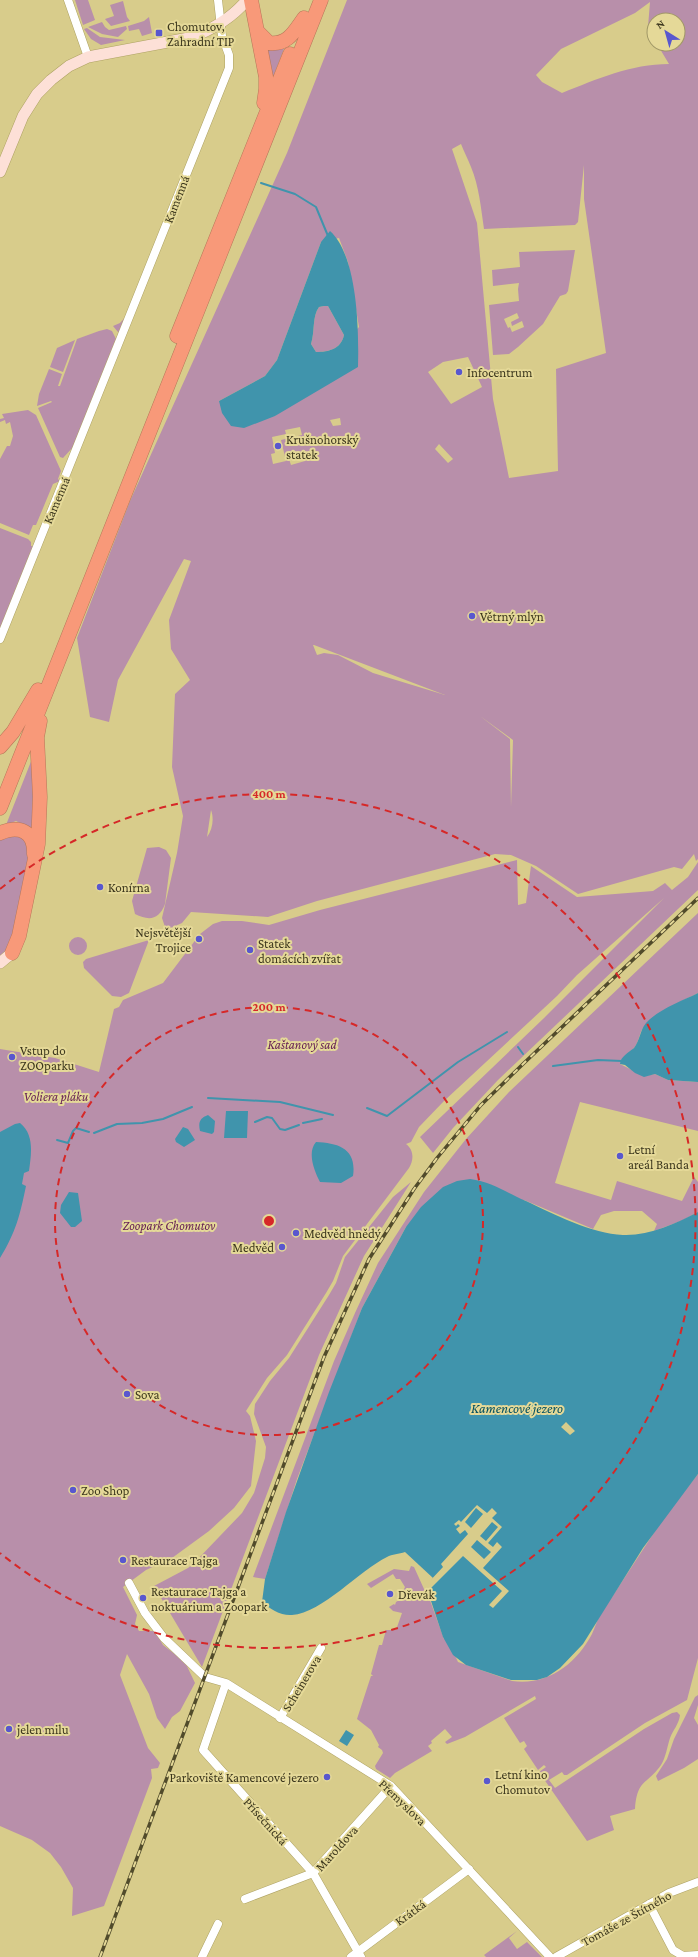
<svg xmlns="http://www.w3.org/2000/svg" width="698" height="1957" font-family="'Crimson Pro',serif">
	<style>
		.green { fill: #b88faa; fill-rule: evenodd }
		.water { fill: #4094ac; fill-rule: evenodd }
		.pier { fill: #d8cc8b; fill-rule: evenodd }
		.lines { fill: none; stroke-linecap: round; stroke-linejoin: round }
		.stream { stroke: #4094ac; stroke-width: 2 }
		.street-casing { stroke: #aea263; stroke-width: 9 }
		.secondary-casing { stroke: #aea263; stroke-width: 12 }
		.highway-casing { stroke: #b67759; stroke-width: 15 }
		.street { stroke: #fff; stroke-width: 8 }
		.secondary { stroke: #fde0d7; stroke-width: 11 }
		.highway { stroke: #f89979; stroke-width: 14 }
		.rail-casing { stroke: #514b2b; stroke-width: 3.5 }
		.rail { stroke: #e5d998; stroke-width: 2; stroke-dasharray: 6; stroke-linecap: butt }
		.ring { fill: none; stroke: #d62828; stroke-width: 2; stroke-dasharray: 7 5 }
		.poi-dot { fill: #5957ce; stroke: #e5d998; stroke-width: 1.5 }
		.labels { text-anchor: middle; stroke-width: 4; stroke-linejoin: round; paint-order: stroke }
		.poi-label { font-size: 13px; fill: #3c371d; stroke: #e5d998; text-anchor: start }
		.street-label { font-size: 13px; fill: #3c371d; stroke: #e5d998 }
		.park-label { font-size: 13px; font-style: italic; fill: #672255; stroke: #e5d998 }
		.water-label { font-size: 14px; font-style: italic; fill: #014e5f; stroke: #e5d998 }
		.centre { fill: #d62828; stroke: #e5d998; stroke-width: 2 }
		.ring-label { font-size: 12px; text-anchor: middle; font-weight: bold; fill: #d62828; stroke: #e5d998; stroke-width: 4; stroke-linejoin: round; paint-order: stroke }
	</style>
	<rect width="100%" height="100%" fill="#d8cc8b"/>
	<path class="green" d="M75,0h13l7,20 -12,5z
		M347,0h351v859l-2,2 -2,-7 -12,15 -8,-2 -96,27 -42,-28 -25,-11 -16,-1 -178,47 -49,16 -77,-5 -9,11 -16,7 -4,-12 15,-65 6,-37 -11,-49 3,-73 15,-14 -19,-31 -2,-29 22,-59 -7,-2 -66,121 -9,42 -19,-5 -13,-79 53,-137 157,-348zM650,2l-2,25 6,12v-19h24v24h-21l12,20c-38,0 -72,15 -107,29l-20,-11 -6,-7 25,-26 74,-36zM461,144c3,8 7,15 10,23 8,19 10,41 13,62l91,-4 3,-3 6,-57v34l22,154 -50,16 2,102 -49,7 -16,-79 -16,-176 -25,-74zM339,238l9,24 11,65 -84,89 -56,-15 46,-25 12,-16 44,-118zM468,357l14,30 -31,17 -23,-32 15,-10zM340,418l1,7 -8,1 -3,-6zM300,427l2,8 -21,5 5,21 -13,3 -2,-10 4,-1 -3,-16 14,-3 -1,-4zM439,444l14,15 -5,4 -13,-14zM304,456l1,5 -14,4 -2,-6zM313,645h1l131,50 -72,-22 -35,-18 -14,-2 -7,2zM480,716l33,24 -2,67 -1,-68zM211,810c3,8 2,19 -4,27z
		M123,1l4,16 3,4 -19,5 -6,-7 9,-3 -4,-11z
		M149,17l3,16 -10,3 -3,-7 -10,2 -1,-5 16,-5z
		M102,22l3,5 4,3 17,-4 1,3 -9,8 -16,-3 -14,-7z
		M87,28l13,9 25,3 -24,5 -10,-6 -7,-10z
		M266,47h15l3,2 -11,28 -2,-1z
		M575,250l-7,41 -2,3 -6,2 -17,28 -25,23 -9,7 -16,1 -4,-50 30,-4 -1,-12 1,-6 -26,3 -1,-16 28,-3 -1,-15zM517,313l2,5 -8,4 1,4 10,-5 2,6 -12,5 -2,-5 -2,1 -4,-9z
		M324,306h4l16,29c-3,14 -15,17 -28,17l-5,-8c4,-12 1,-28 8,-37z
		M128,314l-8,18h-2l-5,-6 7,-3z
		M107,329l5,2 4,8 -42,107 -11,12 -3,-1 -22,-49 14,-6 -1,-1 -14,5 2,-12 10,-25 13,5 -4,12h2l17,-47 22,-8z
		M75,340l-12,32 -13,-5 7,-19z
		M28,410l8,5 25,56 -3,8 2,2 -7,3 -17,41h-3l-4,10 -29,-12v-64l7,-13h3l3,-10 -3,-14 -4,2 -1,-4 -5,2v-3l4,-1 -2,-4z
		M0,528l28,11 3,3v4h3l-34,83z
		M32,759l1,37 -1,33 -16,-8 -10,4z
		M23,835l8,15 -17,84 -7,16 -7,7v-117l3,-3z
		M159,847l7,3 5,8 -6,46c-6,16 -16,17 -30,10l-3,-13 15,-53z
		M517,860l1,45 8,-2 5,-37 46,31 76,-6 12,-8 7,7 16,-13 10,-15v28l-200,190 -45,48 -20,25 -13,-16 123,-118 121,-121 -87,77 -20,21 -113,105 -25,26 -8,15 -5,2c8,6 8,16 3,24l-66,88 -10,25 -7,12 -39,62 -20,23 -21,33 4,5 6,25 -5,45 -17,22 -25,23 -37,27 -26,12 -23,17 14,28 -2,9 4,7h15l2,2 7,12 22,17 10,21 -15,28 -8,6 -7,12 -8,-11 -8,-24 -22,-40 -7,21 28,73 12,15 -2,5 -7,1 1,9 -48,128 -32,10 1,-28 -12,-21 -11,-14 -18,-13 -32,-14v-777l55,9 44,14 15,-63 5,-2 4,-7 40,-17 37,-49 13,-10 9,-3h20l27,4 51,-15z
		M698,913v80c-17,9 -43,19 -55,35 -4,6 -4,14 -9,20 -5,5 -13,9 -14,16l24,12 11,-2 13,6 30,2v49l-118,-29 -25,81 56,17 6,-19 65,20 12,-24 4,5v30l-17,9 -27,10 3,-7 -15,-13h-28l-13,4 -8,14 -69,-29 -118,27 -44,81 -65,171 -32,100 -12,-2 81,-216 21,-48 23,-50 46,-71 42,-53 43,-47z
		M69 946a9 9 0 1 1 18 0a9 9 0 1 1-18 0Z
		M149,940l-20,53 -8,4 -9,-1 -28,-28 -1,-6 3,-3z
		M411,1182l-47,74 -45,99 -117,312 -48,-81 34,-18 8,-7 46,-48 12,-20 11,-35 1,-11 -12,-33 1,-10 15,-23 19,-23 40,-63 7,-12 9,-26 48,-60z
		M698,1474v184l-11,42 -42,23 -78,52h-3l-2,-3 -13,8 6,8 89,-59 28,-16 5,-1 3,3c-1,9 -7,15 -10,23 -3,9 -4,19 -9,27 -14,20 -24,14 -26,44l-25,7 4,14 -27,11 -48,-69 7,-5 -2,-2 -6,5 -14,-21 3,-3 -3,-5 -4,2 -16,-25 32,-19 -1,-3 -70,41 -18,7 -2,-2 7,-5 -7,-8 -14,12 1,2 -4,3 4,5 -37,22 -5,5 -14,-9 -1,-3 8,-13 -1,-3 -4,-3 1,-2 -8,-15 -14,-11 14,-43h2l-2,-2 8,-29h3l4,-15h10l6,-17 -9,-2 -4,-4 5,-3 1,1 1,-3 10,-6 -3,-5 2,-4 -5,-8h-4l-3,-5 -22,14 -4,-4 27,-15 15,2 2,-5 3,1 10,22 3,3 17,47 3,-1 11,24 54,19c36,5 64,-17 80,-47 6,-13 9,-28 20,-37l47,-72 10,-18 8,-6z
		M698,1695v10l-4,13 4,7v34l-14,9 -26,13 -2,-5 11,-17 7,-20 21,-42z
		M517,1931l-8,7 8,11 10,-7 15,15h-56l-2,-2z"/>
	<path class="water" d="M330,231c28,25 29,101 28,136l-83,49 -31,12 -13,-2 -9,-13 -3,-12 46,-25 12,-16 44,-118zM324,306h4l16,29c-3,14 -15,17 -28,17l-5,-8c4,-12 1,-28 8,-37z
		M698,993v89l-30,-2 -13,-6 -11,3 -9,-4 -10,-8 -5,-1c0,-7 9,-12 14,-16 6,-8 6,-18 12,-25 13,-14 36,-22 52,-30z
		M226,1111h22l-1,27h-23z
		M208,1115l7,6 -1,11 -2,2 -12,-3c-2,-9 0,-13 8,-16z
		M20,1123c15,12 11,32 9,48l-5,2 -2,11 4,2c-6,29 -10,46 -26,72v-126l15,-8z
		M183,1127l5,2 7,11 -11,7 -8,-5 -1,-3z
		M316,1142c23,1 41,7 37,34l-12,7 -21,-1c-6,-11 -13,-30 -4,-40z
		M470,1179c22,3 35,13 56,22 28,13 66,33 97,34 26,1 52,-11 75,-23v262l-55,74 -60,96 -23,24 -13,9 -10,3h-26l-45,-15 -13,-10 -10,-18 -12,-36v-13l-3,-3 5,-7 -28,-26c-6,2 -13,2 -18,5 -27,13 -65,56 -95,58 -11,1 -22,-6 -30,-13l3,-23 21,-67 43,-120 33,-84 44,-81 15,-20 22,-20 14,-6z
		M69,1192l9,1 4,28 -7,6h-4l-11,-14 1,-8z
		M346,1730l8,5 -7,11 -8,-5z"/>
	<path class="pier" d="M566,1422l9,9 -5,4 -9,-8z
		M477,1505l10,8 5,-5 5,5 -5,5 10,9 -14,16 5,4 4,-5 5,5 -19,21 26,23 -16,17 -4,-3 13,-14 -39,-35 -33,33 -4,-4 17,-18 -2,-3 27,-30 -3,-4 -5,4 -4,-5 4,-3 -2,-2 -2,2 -2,-2 5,-4 2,2zM476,1508l7,6 -12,14 -6,-6zM492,1522l6,5 -12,14 -6,-5zM477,1540l14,12 -7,7 -13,-12z"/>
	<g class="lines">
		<path class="stream" d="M261,183l34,11 21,13 12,29
			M518,1047l5,7
			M553,1066l45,-6 24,1
			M208,1098l72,4 53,13
			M367,1108l20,8 71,-54 49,-30
			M255,1122l12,-5 5,1 8,11 5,1 14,-5
			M303,1123l19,-4
			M94,1133l23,-9 25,-1 21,-4 29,-12
			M57,1140l11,3 5,-12 3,-3 13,4"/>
		<defs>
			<path id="street" d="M68,0l20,57
				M0,639l229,-571v-13l-7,-19 -4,-36
				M129,1583l16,30 19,25 41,39 21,6 165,103 159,171
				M226,1683l-23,67 110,123 48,84
				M280,1718l41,-70
				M245,1899l68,-26 78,-87
				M649,1904l24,46 10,6 15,-1
				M202,1957l16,-33
				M351,1957l118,-88
				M556,1957l113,-64 29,-11"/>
			<path id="secondary" d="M0,172l23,-56 14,-22 14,-14 18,-14 19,-9 101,-19c23,-8 42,-19 58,-38
				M0,963l12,-10"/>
			<path id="highway" d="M251,0l15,77v12l-2,14
				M258,32l11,11c19,2 25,-11 35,-25
				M177,336l113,-282
				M0,747l13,-15 25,-42
				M0,808l321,-808
				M0,833c19,-8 35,-2 34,21
				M12,953l7,-17 19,-92 2,-47 -3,-60 3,-16"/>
		</defs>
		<use href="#street" class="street-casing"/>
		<use href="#secondary" class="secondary-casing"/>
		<use href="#highway" class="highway-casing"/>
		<use href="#street" class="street"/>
		<use href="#secondary" class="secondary"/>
		<use href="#highway" class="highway"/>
		<defs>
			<path id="rail" d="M100,1957l224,-600 45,-98 45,-70 23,-31 44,-53 42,-41 175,-166"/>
		</defs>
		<use href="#rail" class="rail-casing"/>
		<use href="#rail" class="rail"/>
	</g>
	<g class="ring">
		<circle cx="269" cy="1221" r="214"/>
		<path d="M0 889A427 427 0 1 1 0 1553"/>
	</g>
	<g class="poi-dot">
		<rect x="155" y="29" width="8" height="8" rx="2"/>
		<circle cx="459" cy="372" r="4"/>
		<circle cx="278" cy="446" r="4"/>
		<circle cx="472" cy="616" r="4"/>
		<circle cx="100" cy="887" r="4"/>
		<circle cx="199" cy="939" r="4"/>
		<circle cx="250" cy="950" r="4"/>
		<circle cx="12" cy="1057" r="4"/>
		<circle cx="620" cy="1156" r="4"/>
		<circle cx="296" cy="1233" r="4"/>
		<circle cx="282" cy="1247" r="4"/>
		<circle cx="127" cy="1394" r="4"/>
		<circle cx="73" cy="1490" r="4"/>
		<circle cx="123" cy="1560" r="4"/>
		<circle cx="390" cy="1594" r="4"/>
		<circle cx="143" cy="1598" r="4"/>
		<circle cx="9" cy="1729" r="4"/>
		<circle cx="327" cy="1777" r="4"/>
		<circle cx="487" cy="1781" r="4"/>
	</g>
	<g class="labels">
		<g class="poi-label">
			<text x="167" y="31">Chomutov,<tspan x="167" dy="15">Zahradní TIP</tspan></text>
			<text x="467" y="377">Infocentrum</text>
			<text x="286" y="444">Krušnohorský<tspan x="286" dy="15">statek</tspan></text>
			<text x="480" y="621">Větrný mlýn</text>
			<text x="108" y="892">Konírna</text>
			<text x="191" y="937" text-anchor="end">Nejsvětější<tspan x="191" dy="15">Trojice</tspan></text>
			<text x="258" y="948">Statek<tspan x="258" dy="15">domácích zvířat</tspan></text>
			<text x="20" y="1055">Vstup do<tspan x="20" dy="15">ZOOparku</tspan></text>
			<text x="628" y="1154">Letní<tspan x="628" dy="15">areál Banda</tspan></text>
			<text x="304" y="1238">Medvěd hnědý</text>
			<text x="274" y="1252" text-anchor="end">Medvěd</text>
			<text x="135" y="1399">Sova</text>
			<text x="81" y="1495">Zoo Shop</text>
			<text x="131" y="1565">Restaurace Tajga</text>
			<text x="151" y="1596">Restaurace Tajga a<tspan x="151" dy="15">noktuárium a Zoopark</tspan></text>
			<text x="398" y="1599">Dřevák</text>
			<text x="17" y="1734">jelen milu</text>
			<text x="495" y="1779">Letní kino<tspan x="495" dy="15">Chomutov</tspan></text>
			<text x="319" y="1782" text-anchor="end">Parkoviště Kamencové jezero</text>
		</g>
		<g class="street-label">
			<text transform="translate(176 199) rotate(-69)" y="5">Kamenná</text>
			<text transform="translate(56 500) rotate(-67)" y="5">Kamenná</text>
			<text transform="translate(301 1683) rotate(-59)" y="5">Scheinerova</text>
			<text transform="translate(403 1802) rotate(44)" y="5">Přemyslova</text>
			<text transform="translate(266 1821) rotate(48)" y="5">Přísečnická</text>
			<text transform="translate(336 1848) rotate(-48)" y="5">Maroldova</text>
			<text transform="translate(410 1912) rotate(-36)" y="5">Krátká</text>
			<text transform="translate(626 1918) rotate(-29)" y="5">Tomáše ze Štítného</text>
		</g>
		<g class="park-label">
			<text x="302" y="1049">Kaštanový sad</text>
			<text x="56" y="1101">Voliera pláku</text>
			<text x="169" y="1230">Zoopark Chomutov</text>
		</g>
		<g class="water-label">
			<text x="517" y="1413">Kamencové jezero</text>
		</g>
	</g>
	<circle cx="269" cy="1221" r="6" class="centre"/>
	<g class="ring-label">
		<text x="269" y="798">400 m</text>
		<text x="269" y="1011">200 m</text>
	</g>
	<g transform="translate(666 32) rotate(323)"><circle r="19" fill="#e5d998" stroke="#a19867"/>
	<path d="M0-3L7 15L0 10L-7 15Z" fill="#5957ce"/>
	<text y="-6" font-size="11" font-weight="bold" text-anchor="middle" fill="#3c371d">N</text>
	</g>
</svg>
